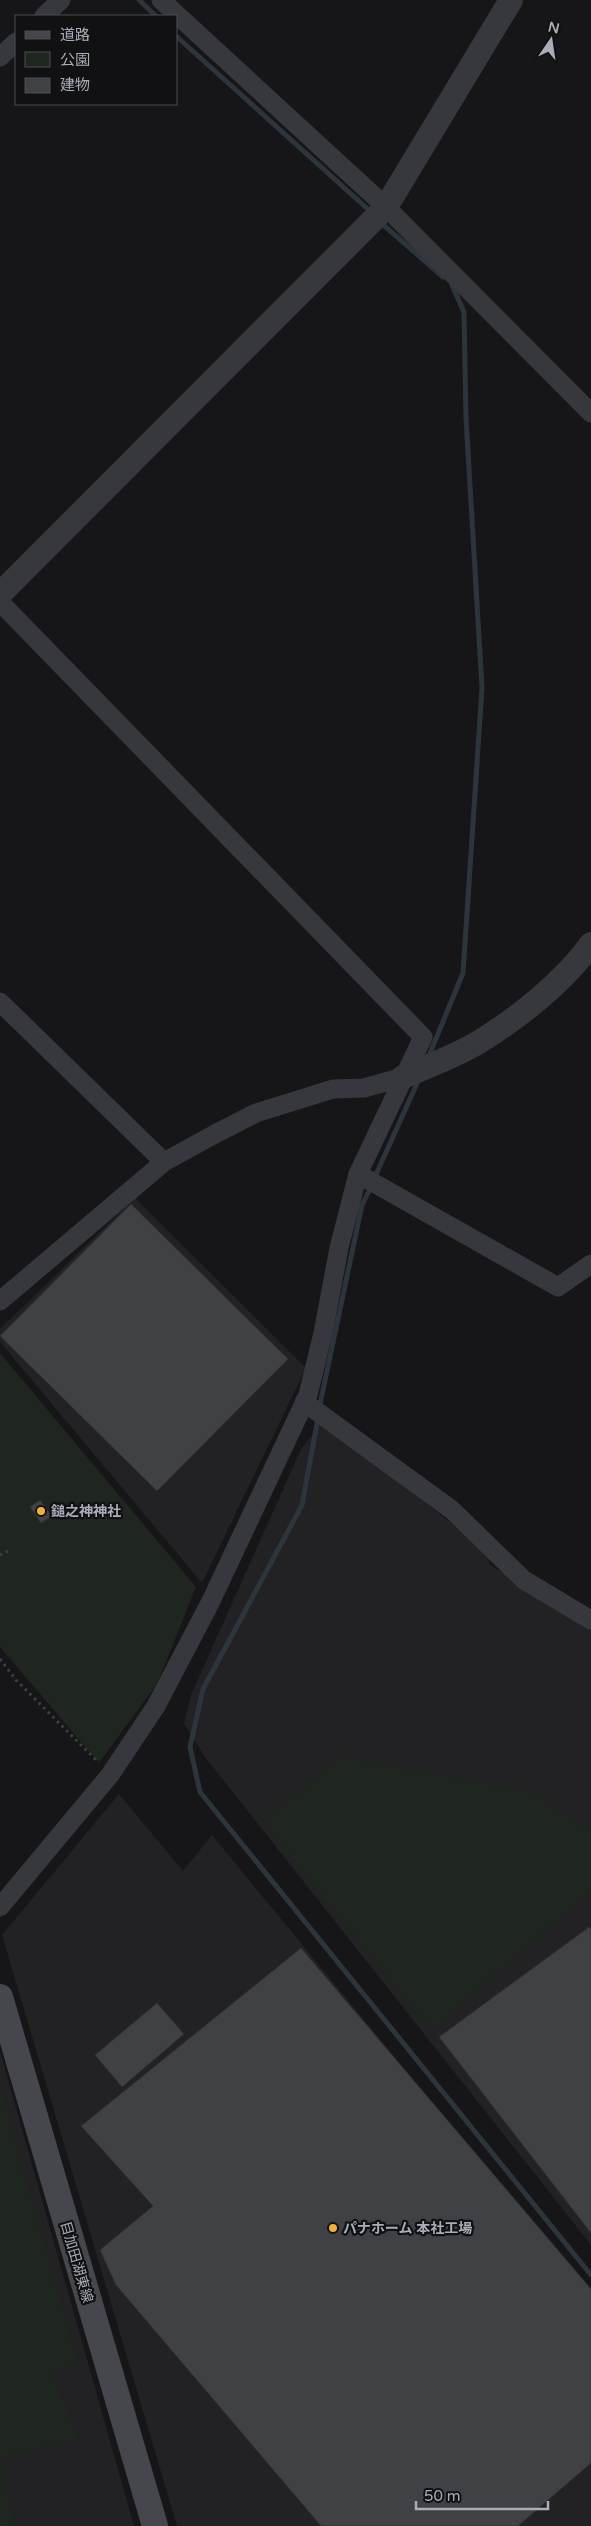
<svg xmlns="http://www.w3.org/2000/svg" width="591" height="2526" font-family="'Varela Round','Noto Sans JP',sans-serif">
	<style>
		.built { fill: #222225 }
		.green { fill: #1e261f }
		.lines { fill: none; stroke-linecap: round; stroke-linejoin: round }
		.stream { stroke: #2c353c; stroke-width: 5 }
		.building { fill: #404145; stroke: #303034 }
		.path { stroke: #3d3f44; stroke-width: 3; stroke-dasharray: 2.5 4; stroke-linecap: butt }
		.minor { stroke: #37383d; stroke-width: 19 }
		.tertiary { stroke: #37383d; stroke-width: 24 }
		.secondary { stroke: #45474d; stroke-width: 26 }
		.poi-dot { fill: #f2b134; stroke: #111113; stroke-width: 2 }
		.labels { text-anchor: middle; stroke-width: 4.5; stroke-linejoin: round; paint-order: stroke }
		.poi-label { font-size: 14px; font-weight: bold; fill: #a8adb8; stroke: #111113; text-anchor: start }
		.street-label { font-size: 14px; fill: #a8adb8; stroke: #111113 }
	</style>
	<rect width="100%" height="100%" fill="#161618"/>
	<path class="built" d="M135,1198l171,170 -104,215 -202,-241v-13z
		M323,1422l165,130 1,12 102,62v619l-386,-488 -21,-34 7,-28 110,-246z
		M119,1794l64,77 29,-36 379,461v230h-414l-175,-591z
		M0,2051l134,475h-134z"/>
	<path class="green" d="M0,1353l196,234 -39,97 -58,79 -99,-116z
		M340,1756l193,36 58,40v60l-154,134h-10l-165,-204z
		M0,2085l79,279 -26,9 26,67 -77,18 13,68h-15z"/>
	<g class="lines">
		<path class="stream" d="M139,0l17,16
			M176,36l195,176
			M380,222l63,55
			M428,1058l35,-85 19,-285 -16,-270 -2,-106 -12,-27
			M374,1179l45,-100
			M319,1409l43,-204 9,-18
			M318,1418l-16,87 -99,184 -13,58 10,45 391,483"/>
	</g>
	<path class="building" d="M131,1204l157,155 -131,132 -157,-155z
		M40,1500l12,16 -11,7 -11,-16z
		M589,1927l2,2v304l-152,-196z
		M301,1948l290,341v174l-73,63h-197l-205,-241 -16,-35 53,-44 -72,-80z
		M157,2003l27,31 -62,53 -27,-32z"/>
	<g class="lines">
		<path class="path" d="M0,1555l8,-4
			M0,1659l16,21 82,82"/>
		<path class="minor" d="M161,0l225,207 205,206
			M44,16l17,-16
			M0,57l16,-15
			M0,602l423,435 -65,137 -19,74 -16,85 -15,62 -98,208 -54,103 -46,69 -110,132
			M0,1002l164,160
			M358,1174l200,113 33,-23
			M0,1301l164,-139 51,-28 41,-21 77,-24 31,-1 39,-11
			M304,1402l148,108 72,70 67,40"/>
		<path class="tertiary" d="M0,594l386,-387 125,-207
			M403,1077c25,-11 53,-21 76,-35 39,-24 86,-61 112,-98"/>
		<path class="secondary" d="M0,1997l155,529"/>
	</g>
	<g class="poi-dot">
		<circle cx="41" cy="1511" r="5"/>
		<circle cx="333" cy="2228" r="5"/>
	</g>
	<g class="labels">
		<g class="poi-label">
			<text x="51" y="1516">鎚之神神社</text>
			<text x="343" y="2233">パナホーム 本社工場</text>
		</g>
		<g class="street-label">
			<text transform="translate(77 2262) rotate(74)" y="5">目加田湖東線</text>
		</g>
	</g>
	<rect x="15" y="15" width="162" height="90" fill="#111113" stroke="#4d4f55"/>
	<rect x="25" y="31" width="25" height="8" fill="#45474d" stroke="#4d4f55"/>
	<text x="60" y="40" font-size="15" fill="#a8adb8">道路</text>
	<rect x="25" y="52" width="25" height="15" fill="#1e261f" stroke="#4d4f55"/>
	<text x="60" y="65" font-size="15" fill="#a8adb8">公園</text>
	<rect x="25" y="78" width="25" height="15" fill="#404145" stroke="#4d4f55"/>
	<text x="60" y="90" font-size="15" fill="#a8adb8">建物</text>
	<g transform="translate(551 40) rotate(13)" stroke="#111113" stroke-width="4" paint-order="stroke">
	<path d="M0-4L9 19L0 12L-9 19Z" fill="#a8adb8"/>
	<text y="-8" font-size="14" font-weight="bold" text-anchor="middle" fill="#a8adb8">N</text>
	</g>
	<path d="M416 2501v8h132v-8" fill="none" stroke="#a8adb8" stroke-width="2.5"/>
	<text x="424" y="2501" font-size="15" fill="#a8adb8" stroke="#111113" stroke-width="4" paint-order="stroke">50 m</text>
</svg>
